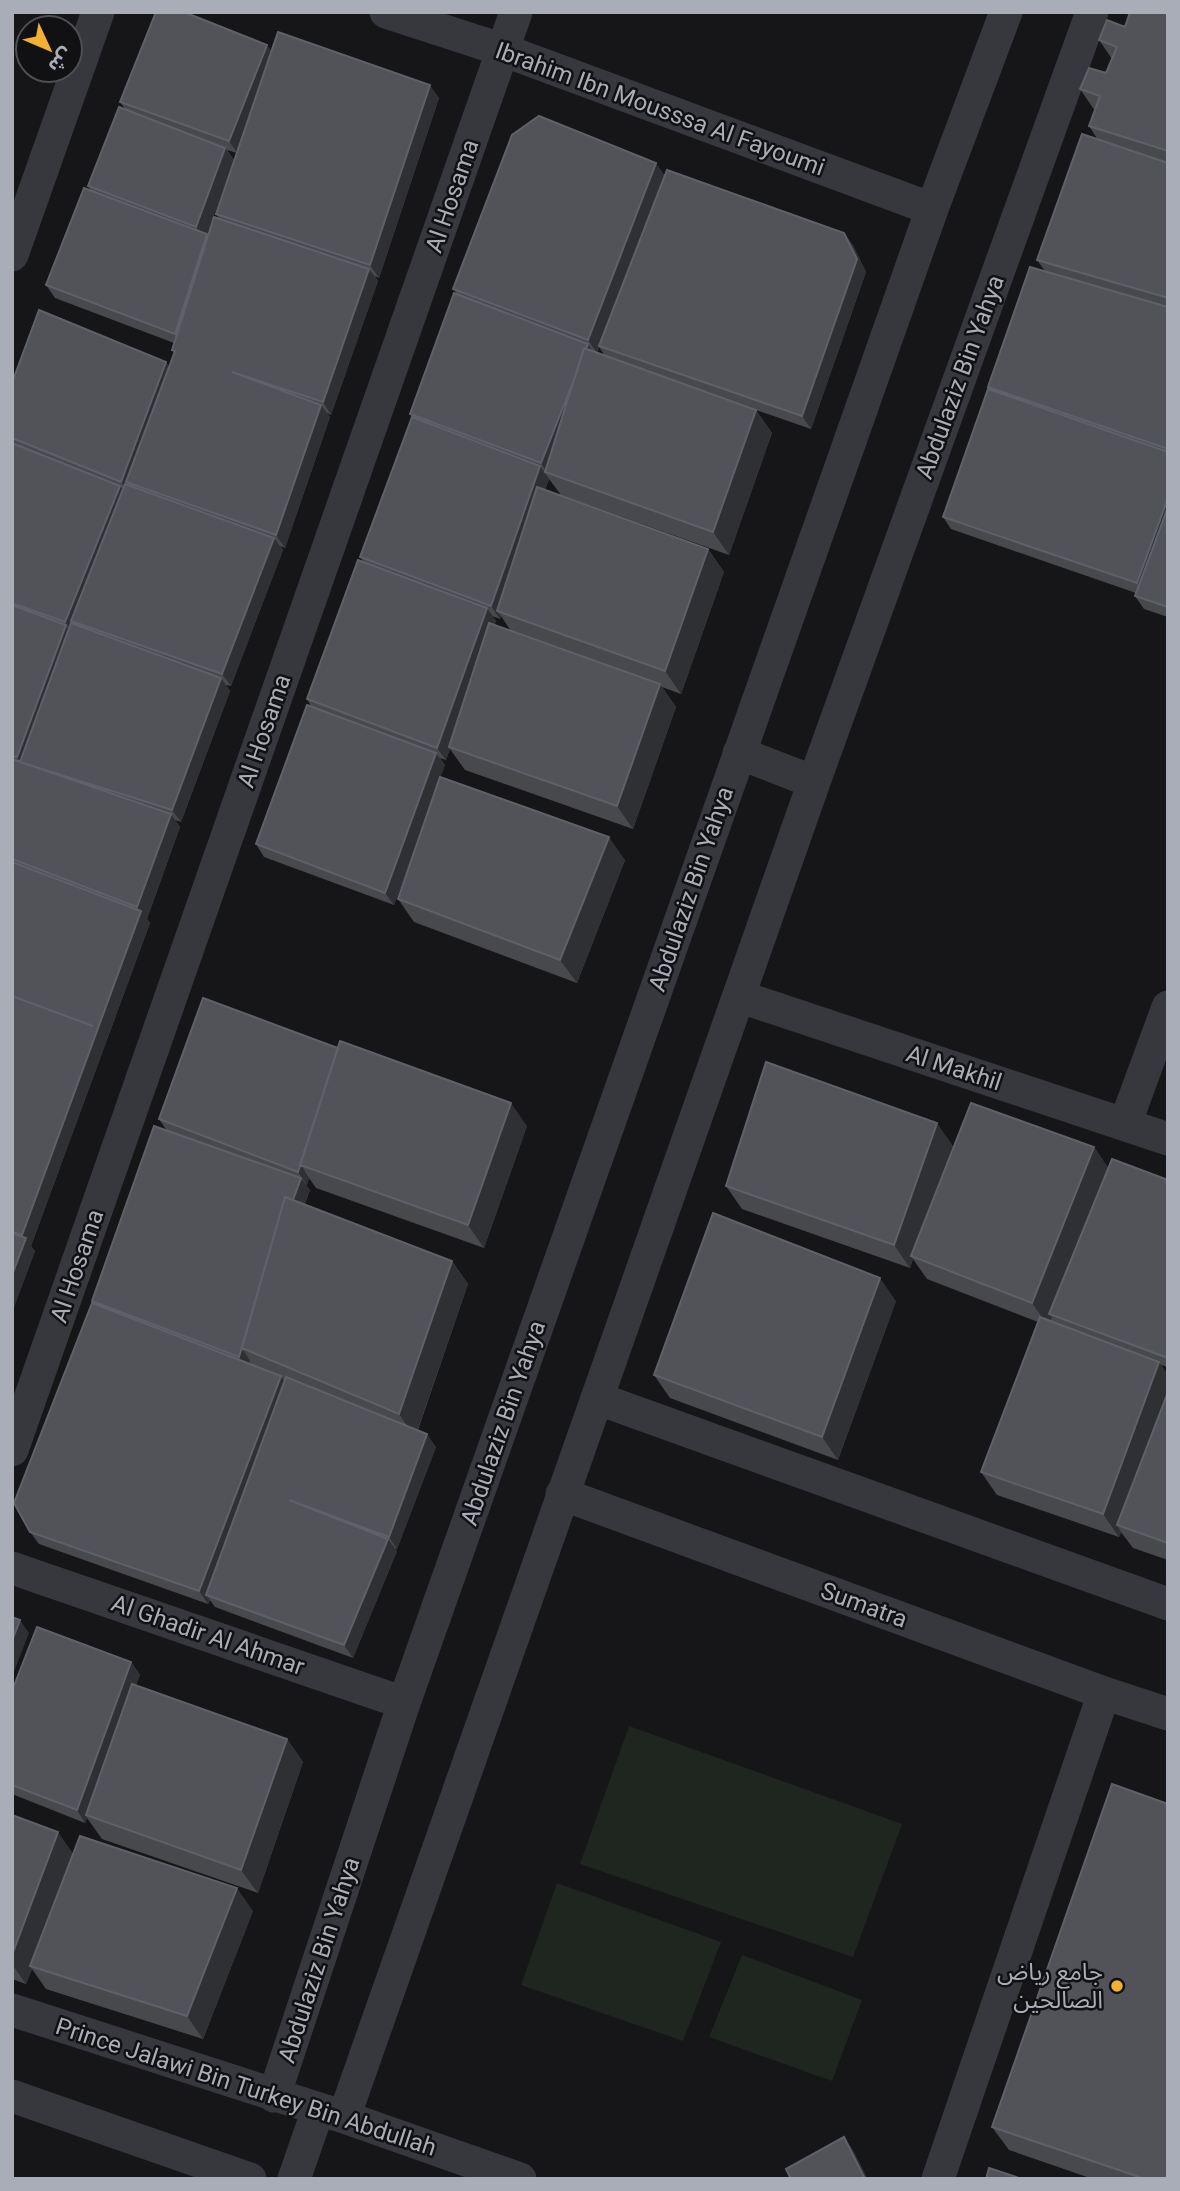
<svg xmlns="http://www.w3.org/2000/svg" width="1180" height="2191" font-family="Roboto,'Noto Sans Arabic',sans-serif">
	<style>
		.garden { fill: #1e261f }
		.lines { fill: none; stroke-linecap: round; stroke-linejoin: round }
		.street { stroke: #37383d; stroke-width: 33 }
		.wall { fill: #47494d; fill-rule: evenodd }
		.shaded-wall { fill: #2f3033 }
		.building { fill: #525359; stroke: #5f6168; stroke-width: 2 }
		.poi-dot { fill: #f2b134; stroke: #111113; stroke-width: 2.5 }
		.labels { text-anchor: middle; stroke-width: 5; stroke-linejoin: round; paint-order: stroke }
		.street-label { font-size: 24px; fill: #a8adb8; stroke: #111113 }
		.poi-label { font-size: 24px; fill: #a8adb8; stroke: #111113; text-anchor: end }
	</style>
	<rect width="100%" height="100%" fill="#161618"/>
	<path class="garden" d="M629,1726l273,98 -49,133 -273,-93z
		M557,1883l164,59 -38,99 -162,-56z
		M742,1955l120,45 -30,81 -123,-44z"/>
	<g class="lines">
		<path class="street" d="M386,12l117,38 429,159
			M12,255l86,-243
			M739,753l75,29
			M741,997l427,142
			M1125,1124l43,-117
			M599,1399l569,205
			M12,1450l504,-1438
			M562,1494l542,199 64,21
			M12,1568l392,135
			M12,2010l332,107 176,62
			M12,2096l238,83
			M274,2096l130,-393 528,-1494 74,-197
			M344,2117l470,-1335 278,-770
			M294,2179l24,-69
			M938,2179l166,-486"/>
	</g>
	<path class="wall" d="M1168,12v605l-24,-8 -9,-13 1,-3 -185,-64 -8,-12 46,-127 -1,-3 57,-116 -8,-11 61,-120 -9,-14 6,-15 -15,-22 26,-16 6,-14 -13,-19 26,-13z
		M271,51l168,47 -60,180 -4,-2 3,5 -47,134 -4,-2 3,4 -45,131 -5,-2 3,4 -52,136 -5,-1 4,6 -49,131 -6,-2 5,7 -33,92 3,4 -119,323 4,5 -23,61v-929l154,-21 3,5 5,-14 -2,-3 2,-7 -119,-45 -9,-13 45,-94 -3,-5 38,-76 -6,-8zM227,150l10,3 -21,61 3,4 -11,18 -1,-2 27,-74z
		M665,175l188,70 13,27 -55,157 -58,-20 3,1 16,23 -43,122 -168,-60 -12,-16 -4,11 163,59 16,23 -43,122 -19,-7 14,20 -43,122 -168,-59 -15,-21 -4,11 -6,-2 5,7 -5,12 185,83 -48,123 -163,-61 -16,-23 33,-94 -37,100 -130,-48 -8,-13 55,-138 -4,-7 56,-138 -3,-4 53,-139 -3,-4 47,-120 -4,-5zM599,347l6,9 -8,-3zM492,616l8,3 1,-3 10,15 -17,-6 2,-4z
		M159,1119l368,7 -43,122 -168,-60 -7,-10 -2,7 -2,-1 5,6 -5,14 147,57 16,23 -50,146 18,17 -39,102 -2,-1 2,3 -44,107 -138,-51 -5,-7 -2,4 -169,-60 -9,-12 63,-228 -1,-3 75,-170z
		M953,1146l-11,32 152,-31 14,21 60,12v187l-7,-2 7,10v185l-35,-12 -12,-16 -2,5 -122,-42 -16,-23 57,-150 -111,-43 -14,-20 -3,9 -168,-59 -16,-23z
		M896,1301l-58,159 -168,-62 -16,-23z
		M131,1662l9,13 -4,10 151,54 16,23 -45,131 -156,-54 -15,-21 -2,5 -73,-29v-103z
		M12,1815l61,39 180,57 -50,128 -157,-50 -14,-20 -6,15 -14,-5z
		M992,2127l176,52h-75l-84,-29z"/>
	<path class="shaded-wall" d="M267,45l9,12 -38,97 -9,-13z
		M430,85l9,13 -60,180 -9,-13z
		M225,148l9,12 -29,80 -9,-13z
		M656,163l9,13 -68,177 -9,-13z
		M844,233l9,12 13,27 -55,157 -9,-13z
		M207,234l9,12 -32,101 -9,-13z
		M369,269l9,12 -47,134 -8,-13z
		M588,344l8,13 -48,117 -7,-11z
		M166,362l9,13 -49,107 6,8 -2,4 -9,-12z
		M321,405l9,12 -45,131 -9,-13z
		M756,410l16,23 -43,122 -16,-23z
		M540,466l9,13 -47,134 -5,-2 4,5 -1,3 -9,-13z
		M120,486l9,12 -58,123 6,7 -3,7 -9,-13z
		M1168,498v37l-22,61 -9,-13z
		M274,538l9,12 -52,136 -9,-12z
		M708,549l16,23 -43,122 -16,-23z
		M487,608l9,13 -46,126h-1l1,2 -4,11 -9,-12z
		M66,625l9,13 -50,132 -8,-13z
		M221,678l9,13 -49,131 -9,-12z
		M660,684l16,23 -43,122 -16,-23z
		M436,753l9,12 -51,140 -9,-12z
		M171,814l9,13 -33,92 3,4 -119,323 4,5 -23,61v-37l13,-35 -3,-5 119,-323 -4,-5z
		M609,837l16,23 -48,123 -17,-23z
		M511,1103l16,23 -43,122 -16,-23z
		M937,1123l16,23 -39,111 -3,-1 2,3 -3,9 -16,-23z
		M1094,1147l16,23 -61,144 3,3 -4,9 -16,-23z
		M301,1165l8,13 -2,7 -9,-13z
		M301,1178l9,12 -57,163 -11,-5z
		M452,1261l16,23 -53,153 -16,-23z
		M880,1278l16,23 -58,159 -16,-23z
		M242,1348l8,13 -2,9 -9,-13z
		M1159,1362l9,13v30l-51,120 4,7 -2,5 -16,-23z
		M281,1376l9,13 -84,206 4,5 -2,4 -9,-13z
		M427,1434l9,13 -39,102 -8,-12z
		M388,1539l9,12 -44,107 -9,-13z
		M20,1620l9,13 -17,44v-36z
		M131,1662l9,13 -52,141 -2,-1 1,3 -2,5 -8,-13z
		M287,1739l16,23 -45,131 -17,-23z
		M58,1832l16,23 -44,111 2,3 -6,15 -14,-20v-9z
		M237,1888l16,23 -50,128 -16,-23z
		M844,2137l9,13 15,29h-3z"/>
	<path class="building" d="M156,12h28l83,33 -38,96 -109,-39z
		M1130,12h38v139l-79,-25 11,-30 -20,-7 9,-21 17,5 11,-26 -18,-7 8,-20 18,7z
		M278,32l152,53 -60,180 -154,-51z
		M119,107l106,41 -29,79 -108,-41z
		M539,116l117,47 -68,177 -135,-51 59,-154z
		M1082,134l86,29v135l-131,-38z
		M667,170l177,63 13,26 -55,157 -203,-70z
		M84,188l123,46 -32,100 -129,-49z
		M214,217l155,52 -46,133 -91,-30 89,33 -45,130 -150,-53 49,-131 -3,-1z
		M1030,267l138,40v142l-180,-62z
		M454,293l134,51 -2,5 -2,-1 -7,24 -36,91 -131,-49z
		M39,310l127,52 -45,120 -109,-44v-55z
		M584,348l172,62 -43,122 -168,-60z
		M988,389l180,63v46l-31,85 -194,-66z
		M412,417l128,49 -49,140 -131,-49z
		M12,443l108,43 -55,136 -53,-19z
		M125,484l149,54 -52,136 -151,-53z
		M537,487l171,62 -43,122 -168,-60z
		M1168,507v100l-33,-11z
		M358,560l129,48 -50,140 -130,-49z
		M12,605l54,20 -49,132 -5,-1z
		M71,623l150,55 -49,132 -152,-48z
		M489,623l171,61 -43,122 -168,-59z
		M307,705l129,48 -51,140 -129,-49z
		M12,759l159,55 -34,93 -125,-48z
		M440,777l169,60 -49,123 -162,-61z
		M12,862l129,49 -119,324 -10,-3v-236l81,30 -81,-30z
		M203,998l135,50 -40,124 -139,-53z
		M340,1041l171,62 -43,122 -168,-60z
		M766,1062l171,61 -43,122 -168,-59z
		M971,1103l123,44 -62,156 -121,-47z
		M154,1126l147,52 -8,22 -8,-3 -46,160 -147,-56z
		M1112,1159l56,21v178l-119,-44z
		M285,1197l167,64 -53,153 -157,-66z
		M713,1213l167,65 -58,159 -168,-62z
		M12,1233l14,5 -14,37z
		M92,1303l189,73 -82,215 -169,-59 -16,-29z
		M1040,1317l119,45 -56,152 -122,-42z
		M286,1377l141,57 -38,103 -100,-37 99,39 -44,106 -138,-50z
		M1168,1392v151l-51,-18z
		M12,1617l8,3 -8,21z
		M37,1627l94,35 -54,148 -65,-25v-94z
		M132,1684l155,55 -46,131 -155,-55z
		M1112,1784l56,20v375h-23l-153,-52z
		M12,1815l46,17 -46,123z
		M80,1836l157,52 -50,128 -157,-50z
		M844,2137l21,42h-74l-5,-10z
		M989,2168l33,11h-36z"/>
	<circle class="poi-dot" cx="1117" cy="1986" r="7"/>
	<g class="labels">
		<g class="street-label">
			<text transform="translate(660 109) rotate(20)" y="8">Ibrahim Ibn Mousssa Al Fayoumi</text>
			<text transform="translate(452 196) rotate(-71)" y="8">Al Hosama</text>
			<text transform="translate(960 377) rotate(-70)" y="8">Abdulaziz Bin Yahya</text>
			<text transform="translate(264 731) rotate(-71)" y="8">Al Hosama</text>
			<text transform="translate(691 889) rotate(-71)" y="8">Abdulaziz Bin Yahya</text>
			<text transform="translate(954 1068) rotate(18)" y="8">Al Makhil</text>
			<text transform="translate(77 1266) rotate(-71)" y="8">Al Hosama</text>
			<text transform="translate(503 1423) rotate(-71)" y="8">Abdulaziz Bin Yahya</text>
			<text transform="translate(864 1605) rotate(20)" y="8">Sumatra</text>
			<text transform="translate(208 1635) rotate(19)" y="8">Al Ghadir Al Ahmar</text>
			<text transform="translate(319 1960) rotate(-72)" y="8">Abdulaziz Bin Yahya</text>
			<text transform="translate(246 2087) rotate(18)" y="8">Prince Jalawi Bin Turkey Bin Abdullah</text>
		</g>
		<g class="poi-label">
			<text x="1103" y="1980">جامع رياض<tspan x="1103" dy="28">الصالحين</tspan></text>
		</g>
	</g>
	<rect width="1180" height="2191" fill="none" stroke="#a8adb8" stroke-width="28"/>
	<g transform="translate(49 49) rotate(134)"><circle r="33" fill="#111113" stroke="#4d4f55" stroke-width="2"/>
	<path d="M0-5L12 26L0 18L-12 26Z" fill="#f2b134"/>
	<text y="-10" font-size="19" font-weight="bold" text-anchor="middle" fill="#a8adb8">ش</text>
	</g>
</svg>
